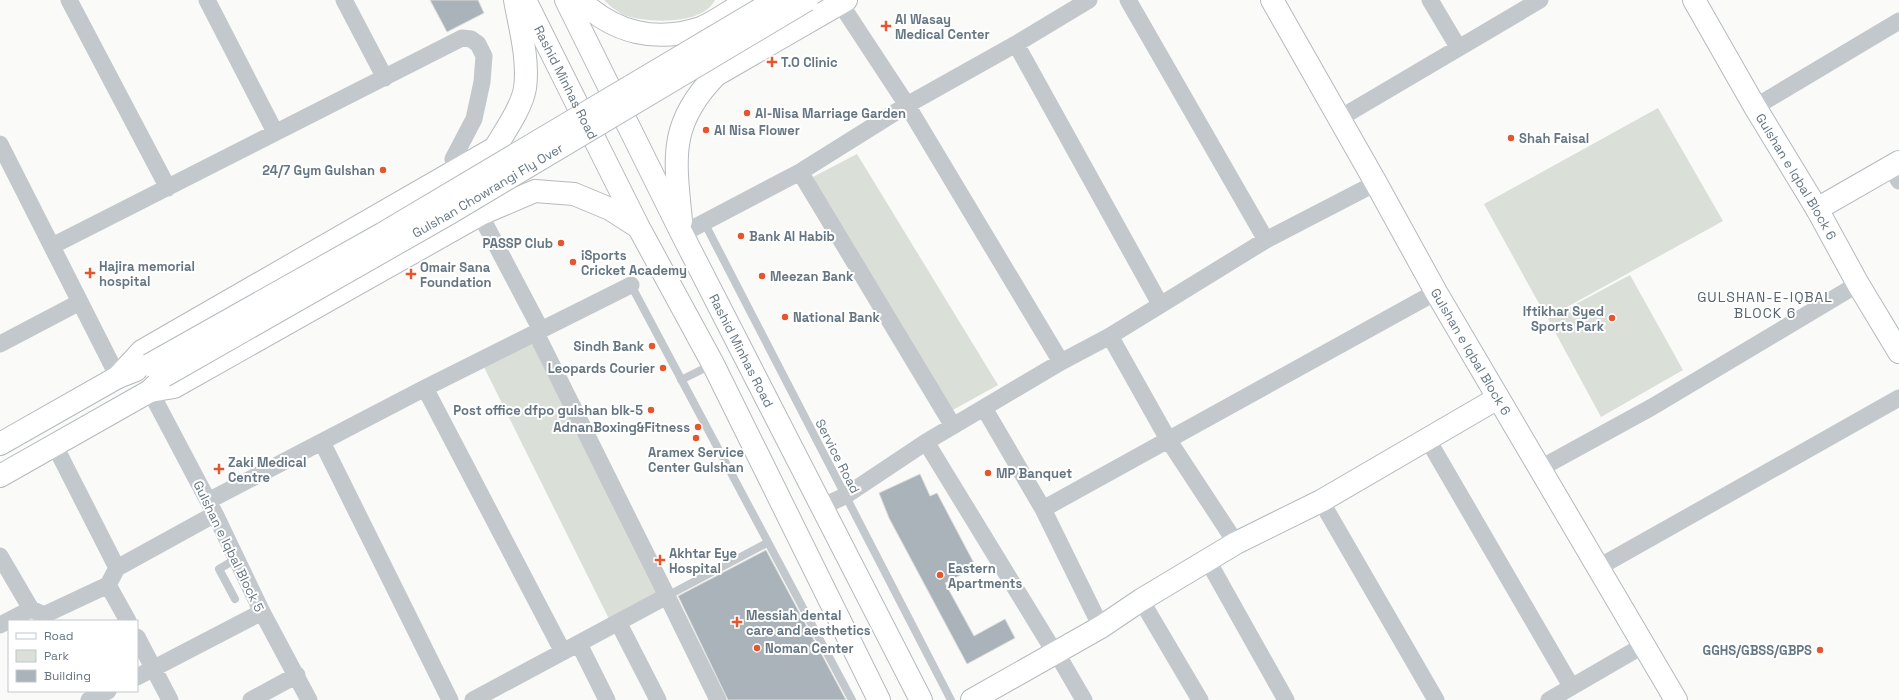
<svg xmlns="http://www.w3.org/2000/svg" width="1899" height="700" font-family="'Space Grotesk',sans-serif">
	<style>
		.green { fill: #dadfd7 }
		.building { fill: #aab3b9; stroke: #dcdcda }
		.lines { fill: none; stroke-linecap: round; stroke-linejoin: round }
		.secondary-casing { stroke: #b3babf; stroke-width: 24 }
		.primary-casing { stroke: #b5babe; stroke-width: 24 }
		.lane { stroke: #c3c8cc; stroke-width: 8 }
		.street { stroke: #c3c8cc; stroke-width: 17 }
		.secondary { stroke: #fff; stroke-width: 22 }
		.primary { stroke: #fff; stroke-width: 22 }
		.secondary-bridge-casing { stroke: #b3babf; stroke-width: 24; stroke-linecap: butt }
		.secondary-bridge { stroke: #fff; stroke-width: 22 }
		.poi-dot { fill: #e4572e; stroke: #fff; stroke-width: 1.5 }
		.labels { text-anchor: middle; stroke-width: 4; stroke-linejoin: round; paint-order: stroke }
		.poi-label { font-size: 13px; font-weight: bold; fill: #657683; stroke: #fff; text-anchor: start }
		.street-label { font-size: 13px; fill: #657683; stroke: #fff }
		.neighbourhood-label { font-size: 14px; letter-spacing: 1px; fill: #57646e; stroke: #fff }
	</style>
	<rect width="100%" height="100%" fill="#fafaf8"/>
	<path class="green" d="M604,0h111c-13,26 -69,23 -91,15 -7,-3 -15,-10 -20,-15z
		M1658,108l65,113 -176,97 -63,-114z
		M857,154l141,231 -47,26 -142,-232z
		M1630,275l53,95 -82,47 -53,-98z
		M536,333l132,263 -56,29 -131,-264z"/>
	<path class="building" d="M430,0h48l6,13 -37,19z
		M920,474l10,22 7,-3 39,74 -31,16 29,53 31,-17 10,19 -48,26 -78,-146 -10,-25z
		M766,550l80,150h-118l-50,-104z"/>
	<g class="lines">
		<defs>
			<g id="secondary">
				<path id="s1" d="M1272,0l104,183 60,109 240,408"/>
				<path id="s2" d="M1694,0l61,107 62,102 41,75 41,68"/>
				<path d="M1817,209l82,-47"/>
				<path d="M0,444l118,-67 18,-7"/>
				<path d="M0,476l150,-85 13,-13"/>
				<path d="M972,700l129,-73 40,-27 95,-57 85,-42 177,-103"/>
			</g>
			<g id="primary">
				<path id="s3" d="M525,0l114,228 74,136 166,336"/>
				<path id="s4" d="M566,0l116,234 239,466"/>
				<path d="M580,0c34,33 76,43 121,28 15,-6 33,-20 48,-28"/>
				<path d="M681,221c-6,-63 -13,-97 35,-146l130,-75"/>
				<path d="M118,377l24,-26 353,-203c10,-17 27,-41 30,-60 4,-28 -5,-60 -10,-88"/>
				<path d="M150,391l24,-4 307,-173 54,-23 39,3 36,15 28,18"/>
			</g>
		</defs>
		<use href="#secondary" class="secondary-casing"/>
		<use href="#primary" class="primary-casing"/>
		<path class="lane" d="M704,222l247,478
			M631,285l221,415
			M681,380l32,-16
			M667,596l100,-53
			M235,599l-16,-30 17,-10"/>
		<path class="street" d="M69,0l99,188
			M207,0l68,132
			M344,0l41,78
			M1128,0l138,240
			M1430,0l28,47
			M840,3l67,102 154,257
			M1016,44l144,260
			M1755,107l144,-86
			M1340,118l200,-118
			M0,144l118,233
			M1891,167l8,14
			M800,172l153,254
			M475,205l66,125
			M682,234l118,-62 107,-67 109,-61 73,-44
			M52,246l410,-208 9,1 7,5 6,12 -2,26 -8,37 -21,40 2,11 6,10
			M536,333l131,263 51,104
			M1110,336l59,105 67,102
			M0,344l80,-42
			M425,388l138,264
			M150,391l65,123 47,98 47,88
			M984,408l59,101 58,118
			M1428,440l143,246
			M322,442l128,258
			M926,442l129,211
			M54,444l63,124
			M1539,469l113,-62 206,-123
			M208,501l217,-113 206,-103
			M1321,501l115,199
			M821,507l24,-11 81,-54 135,-80 49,-26 156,-96 110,-57
			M1043,509l393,-217
			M0,556l31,53
			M1208,561l78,139
			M1599,567l300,-169
			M108,585l20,36
			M1141,600l59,100
			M618,622l40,78
			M0,625l31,-16 13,6 64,-30 9,-17 98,-54
			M137,637l33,63
			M579,644l28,56
			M1056,652l28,48
			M137,677l125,-65
			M89,700l19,-9
			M251,700l46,-25
			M473,700l194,-104
			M1549,700l95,-55"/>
		<use href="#secondary" class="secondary"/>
		<use href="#primary" class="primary"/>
		<defs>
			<g id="secondary-bridge">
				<path d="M149,365l233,-131 394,-234"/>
				<path id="s5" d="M164,376l284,-162 359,-214"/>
			</g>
		</defs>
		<use href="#secondary-bridge" class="secondary-bridge-casing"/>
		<use href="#secondary-bridge" class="secondary-bridge"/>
	</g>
	<g class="poi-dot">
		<path d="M884 20h4v4h4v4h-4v4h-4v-4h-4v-4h4z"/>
		<path d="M770 56h4v4h4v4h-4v4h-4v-4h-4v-4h4z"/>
		<circle cx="747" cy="113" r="4"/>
		<circle cx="706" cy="130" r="4"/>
		<circle cx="1511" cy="138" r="4"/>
		<circle cx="383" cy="170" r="4"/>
		<circle cx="741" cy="236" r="4"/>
		<circle cx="561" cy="243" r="4"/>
		<circle cx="573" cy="262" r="4"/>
		<path d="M88 267h4v4h4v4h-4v4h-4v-4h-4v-4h4z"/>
		<path d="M409 268h4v4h4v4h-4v4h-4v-4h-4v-4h4z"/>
		<circle cx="762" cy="276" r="4"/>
		<circle cx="785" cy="317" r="4"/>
		<circle cx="1612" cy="318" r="4"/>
		<circle cx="652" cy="346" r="4"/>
		<circle cx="663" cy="368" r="4"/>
		<circle cx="651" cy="410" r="4"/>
		<circle cx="698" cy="427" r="4"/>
		<circle cx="696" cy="438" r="4"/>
		<path d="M217 463h4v4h4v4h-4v4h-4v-4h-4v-4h4z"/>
		<circle cx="988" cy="473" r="4"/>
		<path d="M658 554h4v4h4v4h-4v4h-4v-4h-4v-4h4z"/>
		<circle cx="940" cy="575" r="4"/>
		<path d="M735 616h4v4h4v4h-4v4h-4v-4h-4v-4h4z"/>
		<circle cx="757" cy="648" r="4"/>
		<circle cx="1820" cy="650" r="4"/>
	</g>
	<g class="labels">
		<g class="poi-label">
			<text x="895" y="24">Al Wasay<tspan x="895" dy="15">Medical Center</tspan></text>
			<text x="781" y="67">T.O Clinic</text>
			<text x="755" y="118">Al-Nisa Marriage Garden</text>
			<text x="714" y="135">Al Nisa Flower</text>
			<text x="1519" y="143">Shah Faisal</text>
			<text x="375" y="175" text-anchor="end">24/7 Gym Gulshan</text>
			<text x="749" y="241">Bank Al Habib</text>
			<text x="553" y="248" text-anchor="end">PASSP Club</text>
			<text x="581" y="260">iSports<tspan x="581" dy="15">Cricket Academy</tspan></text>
			<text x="99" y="271">Hajira memorial<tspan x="99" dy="15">hospital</tspan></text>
			<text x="420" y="272">Omair Sana<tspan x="420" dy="15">Foundation</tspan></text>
			<text x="770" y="281">Meezan Bank</text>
			<text x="1604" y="316" text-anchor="end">Iftikhar Syed<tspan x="1604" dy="15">Sports Park</tspan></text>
			<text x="793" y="322">National Bank</text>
			<text x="644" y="351" text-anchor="end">Sindh Bank</text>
			<text x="655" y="373" text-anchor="end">Leopards Courier</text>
			<text x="643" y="415" text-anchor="end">Post office dfpo gulshan blk-5</text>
			<text x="690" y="432" text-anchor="end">AdnanBoxing&amp;Fitness</text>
			<text x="696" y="457" text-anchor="middle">Aramex Service<tspan x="696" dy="15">Center Gulshan</tspan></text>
			<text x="228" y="467">Zaki Medical<tspan x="228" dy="15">Centre</tspan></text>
			<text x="996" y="478">MP Banquet</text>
			<text x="669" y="558">Akhtar Eye<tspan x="669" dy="15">Hospital</tspan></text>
			<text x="948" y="573">Eastern<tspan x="948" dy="15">Apartments</tspan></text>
			<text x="746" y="620">Messiah dental<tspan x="746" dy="15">care and aesthetics</tspan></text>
			<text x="765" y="653">Noman Center</text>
			<text x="1812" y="655" text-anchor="end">GGHS/GBSS/GBPS</text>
		</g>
		<g class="street-label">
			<text dy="5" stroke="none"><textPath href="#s3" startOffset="92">Rashid Minhas Road</textPath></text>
			<text dy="5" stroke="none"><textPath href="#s2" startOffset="204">Gulshan e Iqbal Block 6</textPath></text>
			<text dy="5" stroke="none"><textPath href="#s5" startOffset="373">Gulshan Chowrangi Fly Over</textPath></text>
			<text dy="5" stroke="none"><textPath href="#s4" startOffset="392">Rashid Minhas Road</textPath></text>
			<text dy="5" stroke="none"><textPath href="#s1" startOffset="404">Gulshan e Iqbal Block 6</textPath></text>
			<text transform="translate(838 456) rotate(63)" y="5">Service Road</text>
			<text transform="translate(229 546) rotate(64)" y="5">Gulshan e Iqbal Block 5</text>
		</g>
		<g class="neighbourhood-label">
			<text x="1765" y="302">GULSHAN-E-IQBAL<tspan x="1765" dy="16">BLOCK 6</tspan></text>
		</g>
	</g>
	<rect x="8" y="620" width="130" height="72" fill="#ffffff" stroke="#c1c8cd"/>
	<rect x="16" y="633" width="20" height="6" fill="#ffffff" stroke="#c1c8cd"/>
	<text x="44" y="640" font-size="12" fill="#657683">Road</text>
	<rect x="16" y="650" width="20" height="12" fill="#dadfd7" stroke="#c1c8cd"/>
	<text x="44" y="660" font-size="12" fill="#657683">Park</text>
	<rect x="16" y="670" width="20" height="12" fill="#aab3b9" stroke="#c1c8cd"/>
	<text x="44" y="680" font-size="12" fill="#657683">Building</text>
</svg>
